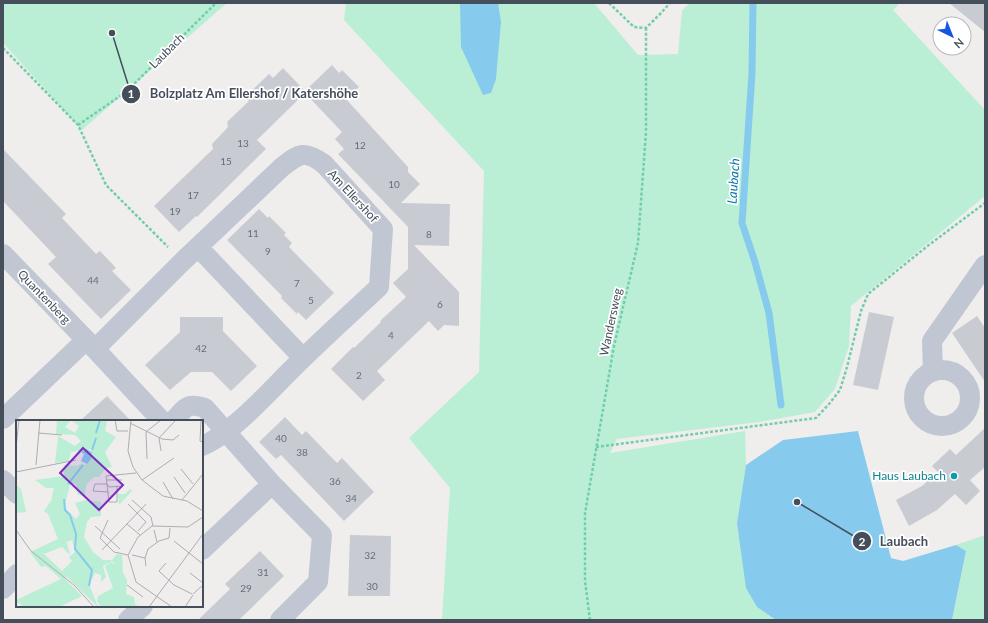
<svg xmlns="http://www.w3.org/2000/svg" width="988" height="623" font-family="Lato,sans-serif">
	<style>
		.green { fill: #baefd5 }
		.water { fill: #86cbed }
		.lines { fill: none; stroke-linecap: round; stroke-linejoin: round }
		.stream { stroke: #86cbed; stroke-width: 7 }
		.building { fill: #c9cbd3 }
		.path { stroke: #71ceac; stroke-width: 2.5; stroke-dasharray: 3 2; stroke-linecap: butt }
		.minor { stroke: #c0c7d3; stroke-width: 20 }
		.culture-dot { fill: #0f9aa8; stroke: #fff; stroke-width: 1.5 }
		.labels { text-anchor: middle; stroke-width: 3.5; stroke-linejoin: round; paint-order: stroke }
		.number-label { font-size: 10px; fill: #666d79 }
		.street-label { font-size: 12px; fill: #454e5b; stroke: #fff }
		.culture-label { font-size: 12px; fill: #0d838f; stroke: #fff; text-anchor: end }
		.water-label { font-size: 13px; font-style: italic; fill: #0974aa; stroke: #fff }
		.inset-river { fill: none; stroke: #86cbed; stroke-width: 2 }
		.inset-road { fill: none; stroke: #acadb3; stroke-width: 1 }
		.view { fill: #7b2cbf; fill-opacity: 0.15; stroke: #7b2cbf; stroke-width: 2 }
		.inset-edge { fill: none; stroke: #454e5b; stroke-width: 2 }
		.leader { fill: none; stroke: #454e5b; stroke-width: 1.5 }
		.callout-dot { fill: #454e5b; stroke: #fff; stroke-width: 1.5 }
		.mark-label { font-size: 12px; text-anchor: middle; font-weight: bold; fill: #fff }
		.callout-label { font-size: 13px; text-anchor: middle; font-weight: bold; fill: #454e5b; stroke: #fff; stroke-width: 3.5; stroke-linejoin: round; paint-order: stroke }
	</style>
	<rect width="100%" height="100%" fill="#f0eded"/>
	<path class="green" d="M3,3h224l-145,127 -79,-87z
		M346,3h248l44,52 40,-1 4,-44 8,-7h210l-7,7 92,100v86l-134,110 -2,40 -14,43 -20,23 -56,10 -142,17 -7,14 135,-22 1,34 -9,58 20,84 19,13h-334l8,-132 -41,-50 70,-66 5,-201 -140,-151z
		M985,535v85h-33l14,-68 -10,-7z"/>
	<path class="water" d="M460,3h38l3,19 -5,57 -5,14 -8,2 -22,-48z
		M858,431l33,127 12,3 53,-16 10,6 -14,69h-176l-19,-13 -11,-19 -9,-65 9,-58 37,-25z"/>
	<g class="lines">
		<path class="stream" d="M753,3l-1,70 -10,150 13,39 14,51 12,92"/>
	</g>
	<path class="building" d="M949,3h36v29z
		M332,65l7,8 3,-3 17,17 -13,12 62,68v5l12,12 -19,19 49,1 -1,42 -35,-1 45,47v34l-15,-1 -6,6 -9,-10 -52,50 8,9 -22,21 -32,-32 22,-22 1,1 27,-26 -1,-1 26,-24 -13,-14 15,-14v-42l-70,-73 6,-5 -9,-10 7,-7 -37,-39 -48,47 9,9 -69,68 -1,-1 -17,16 -25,-26 59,-57 -1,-5 16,-17 -1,-5 22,-21 -4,-4 24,-23 4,4 10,-10 22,23z
		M3,149l63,65 -4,4 34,36 4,-3 16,17 -4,3 19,19 -30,29 -53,-55 8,-7 -53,-56z
		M259,209l9,9 1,-2 17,17 -2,2 8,8 -3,4 45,46 -28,27 -8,-8 -1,2 -16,-16 1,-2 -55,-56z
		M869,312l25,5 -16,73 -25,-5z
		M977,316l8,12v54l-33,-49z
		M180,317h43v14l34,35 -26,25 -19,-19h-21l-21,18 -25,-25 35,-33z
		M107,396l24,25h-51z
		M285,417l17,18 4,-4 31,32 5,-5 32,34 -30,29 -63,-66 -5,4 -17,-17z
		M985,428v39l-15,13 10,11 -14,14 -11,-11 -18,16 -28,16 -13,-26 26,-14 16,-14 -6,-6 18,-17 6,6z
		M350,535l41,1 -1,60h-42z
		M260,551l24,25 -45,44h-41l32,-31 -5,-5z"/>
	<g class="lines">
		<path class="path" d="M609,3l25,24 12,1 15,-15 9,-10
			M3,48l75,77 28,60 62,62
			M78,125l48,-33 90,-89
			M596,447l220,-29 13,-14 11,-14 7,-23 14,-56 7,-17 62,-50 55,-41
			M590,620l-5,-39v-68l29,-167 24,-103 8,-111v-104"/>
		<path class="minor" d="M198,247l105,111
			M3,254l92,95 67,72
			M95,349l87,-87 99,-94c18,-14 22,-19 43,-4l59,65 -4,58c-30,28 -60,55 -89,84 -23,23 -59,63 -88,75
			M914 398a28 28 0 1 1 56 0a28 28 0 1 1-56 0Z
			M933,372l-1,-31 53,-76
			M3,419l83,-79
			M173,421c13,-13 13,-19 32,-13l67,76 50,51 -4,47 -38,38
			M3,480l14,14
			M202,550l70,-66
			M3,589l14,-15
			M128,620l15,-14"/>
	</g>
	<circle class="culture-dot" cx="954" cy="476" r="4"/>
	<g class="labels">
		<g class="number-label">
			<text x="243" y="147">13</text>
			<text x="360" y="149">12</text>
			<text x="226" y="165">15</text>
			<text x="394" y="188">10</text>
			<text x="193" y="199">17</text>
			<text x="175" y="215">19</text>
			<text x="253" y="237">11</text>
			<text x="429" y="238">8</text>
			<text x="268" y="255">9</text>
			<text x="93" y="284">44</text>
			<text x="297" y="287">7</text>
			<text x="311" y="304">5</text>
			<text x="440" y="308">6</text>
			<text x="391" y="339">4</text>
			<text x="201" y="352">42</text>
			<text x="359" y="379">2</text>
			<text x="281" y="442">40</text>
			<text x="302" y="456">38</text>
			<text x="335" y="485">36</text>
			<text x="351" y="502">34</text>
			<text x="370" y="559">32</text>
			<text x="263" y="576">31</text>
			<text x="372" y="590">30</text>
			<text x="246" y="592">29</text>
		</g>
		<g class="street-label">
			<text transform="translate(167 51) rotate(-45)" y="4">Laubach</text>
			<text transform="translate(353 196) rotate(47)" y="4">Am Ellershof</text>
			<text transform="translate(44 297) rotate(46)" y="4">Quantenberg</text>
			<text transform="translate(611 322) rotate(-78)" y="4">Wandersweg</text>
		</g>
		<g class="culture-label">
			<text x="946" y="480">Haus Laubach</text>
		</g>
		<g class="water-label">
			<text transform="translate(733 181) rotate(-86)" y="5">Laubach</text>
		</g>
	</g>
	<g transform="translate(16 420)">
		<rect width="187" height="187" fill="#f0eded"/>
		<path d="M41,0h50l-2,11 11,6 -11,15 7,15 -6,1 -7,9h-5l-8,8 -1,12 -8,-3 -1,-10h-6l-5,21 2,5 9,9 4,-5 -5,-11 11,-3 15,2v14l-10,1 -4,5 -3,15 9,15 10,8h9l5,-6 5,1 1,18 4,7 -1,14 8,3 1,7 4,3h7h-45l-4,-6 1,-5 15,-8 -8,-22 6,-4 4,3 -3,-4 -9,5 3,11 -5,5v-7l-6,-2 -6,11 9,23 -32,-31 -1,3 17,17 -23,11h-37l-2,-4 -4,1v-4l45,-21 -15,-13 -5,1 -11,-15 28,-13 -10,-25 -4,-3 7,-10 3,-13h-8l-11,-8 29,-4v-11l13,1 5,-3 3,2 6,-10v-6l-10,3 -3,-1 -7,1 -2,9 -14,2 3,-27 17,10 6,-5 -6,-6 -19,-1zM55,0l8,6 -4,7 -10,-6zM56,120l3,12 -6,5 3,4 -10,10 -18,-17 18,-7 8,8 -3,-13zM0,65l5,4 5,23 -10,1zM114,69l2,2 -13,14 -1,-11h7z" fill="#baefd5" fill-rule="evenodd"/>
		<path d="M70,29l6,3 -1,7 -4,5 -6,-3 3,-7 -3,-2z" fill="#86cbed"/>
		<path class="inset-river" d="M80,13l4,-13M76,30l4,-12M52,64l15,-19M48,79l1,11 5,5 6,19 -1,15 17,21 -3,16"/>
		<path class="inset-road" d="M99,0l2,11h11M115,0l-3,31 5,16 9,13 21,16 24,5 16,10M185,0l-1,21 3,1M114,3l32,16 11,1 6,-5M22,13l24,2M0,28l3,-28M145,31l-2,-13 16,-17M131,39l-1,-27 15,-12M20,45l4,-45M165,49l12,15M0,52l60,-12M158,57l11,16M91,60h15M126,60l32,-22M147,62l10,17M101,66v16h-8l-3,-26 30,-3M93,67l14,-1M93,72l-16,-1 2,-7h12l2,3M116,80l19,17 2,9M166,80l21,-26M112,84l18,18 -8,9M92,100l-8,18 14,14 14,3M111,104l13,11M79,106l25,23M0,110l15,21 43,34 20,22M138,110l3,12M158,121l29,23M86,130l44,-46M116,135l13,3M150,143l-7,8 15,14 18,9M130,146l-1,-8 3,-9 11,-8 10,-3 1,-10M174,153l13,10M111,165l16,12M177,174l10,-9M133,187l54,-73M156,187l-36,-25 -8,-27 10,-18 14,-11 36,1 15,-10M169,187l8,-12"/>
		<path class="view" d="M67,28l40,37 -24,25 -39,-37z"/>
		<rect width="187" height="187" class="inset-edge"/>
	</g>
	<path class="leader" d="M112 33L131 94M797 502L862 541"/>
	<g class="callout-dot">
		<circle cx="112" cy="33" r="4"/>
		<circle cx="797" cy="502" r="4"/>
		<circle cx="131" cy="94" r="10"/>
		<circle cx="862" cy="541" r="10"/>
	</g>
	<g class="mark-label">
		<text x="131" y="98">1</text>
		<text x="862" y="546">2</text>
	</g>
	<g class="callout-label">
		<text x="254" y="98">Bolzplatz Am Ellershof / Katershöhe</text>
		<text x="904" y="546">Laubach</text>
	</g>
	<rect width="988" height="623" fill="none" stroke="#454e5b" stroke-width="8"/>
	<g transform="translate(952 36) rotate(137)"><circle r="19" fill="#ffffff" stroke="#b5b8bd"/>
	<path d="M0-3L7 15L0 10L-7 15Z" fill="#1555e2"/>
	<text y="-6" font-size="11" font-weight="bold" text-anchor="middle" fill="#454e5b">N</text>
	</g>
</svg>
